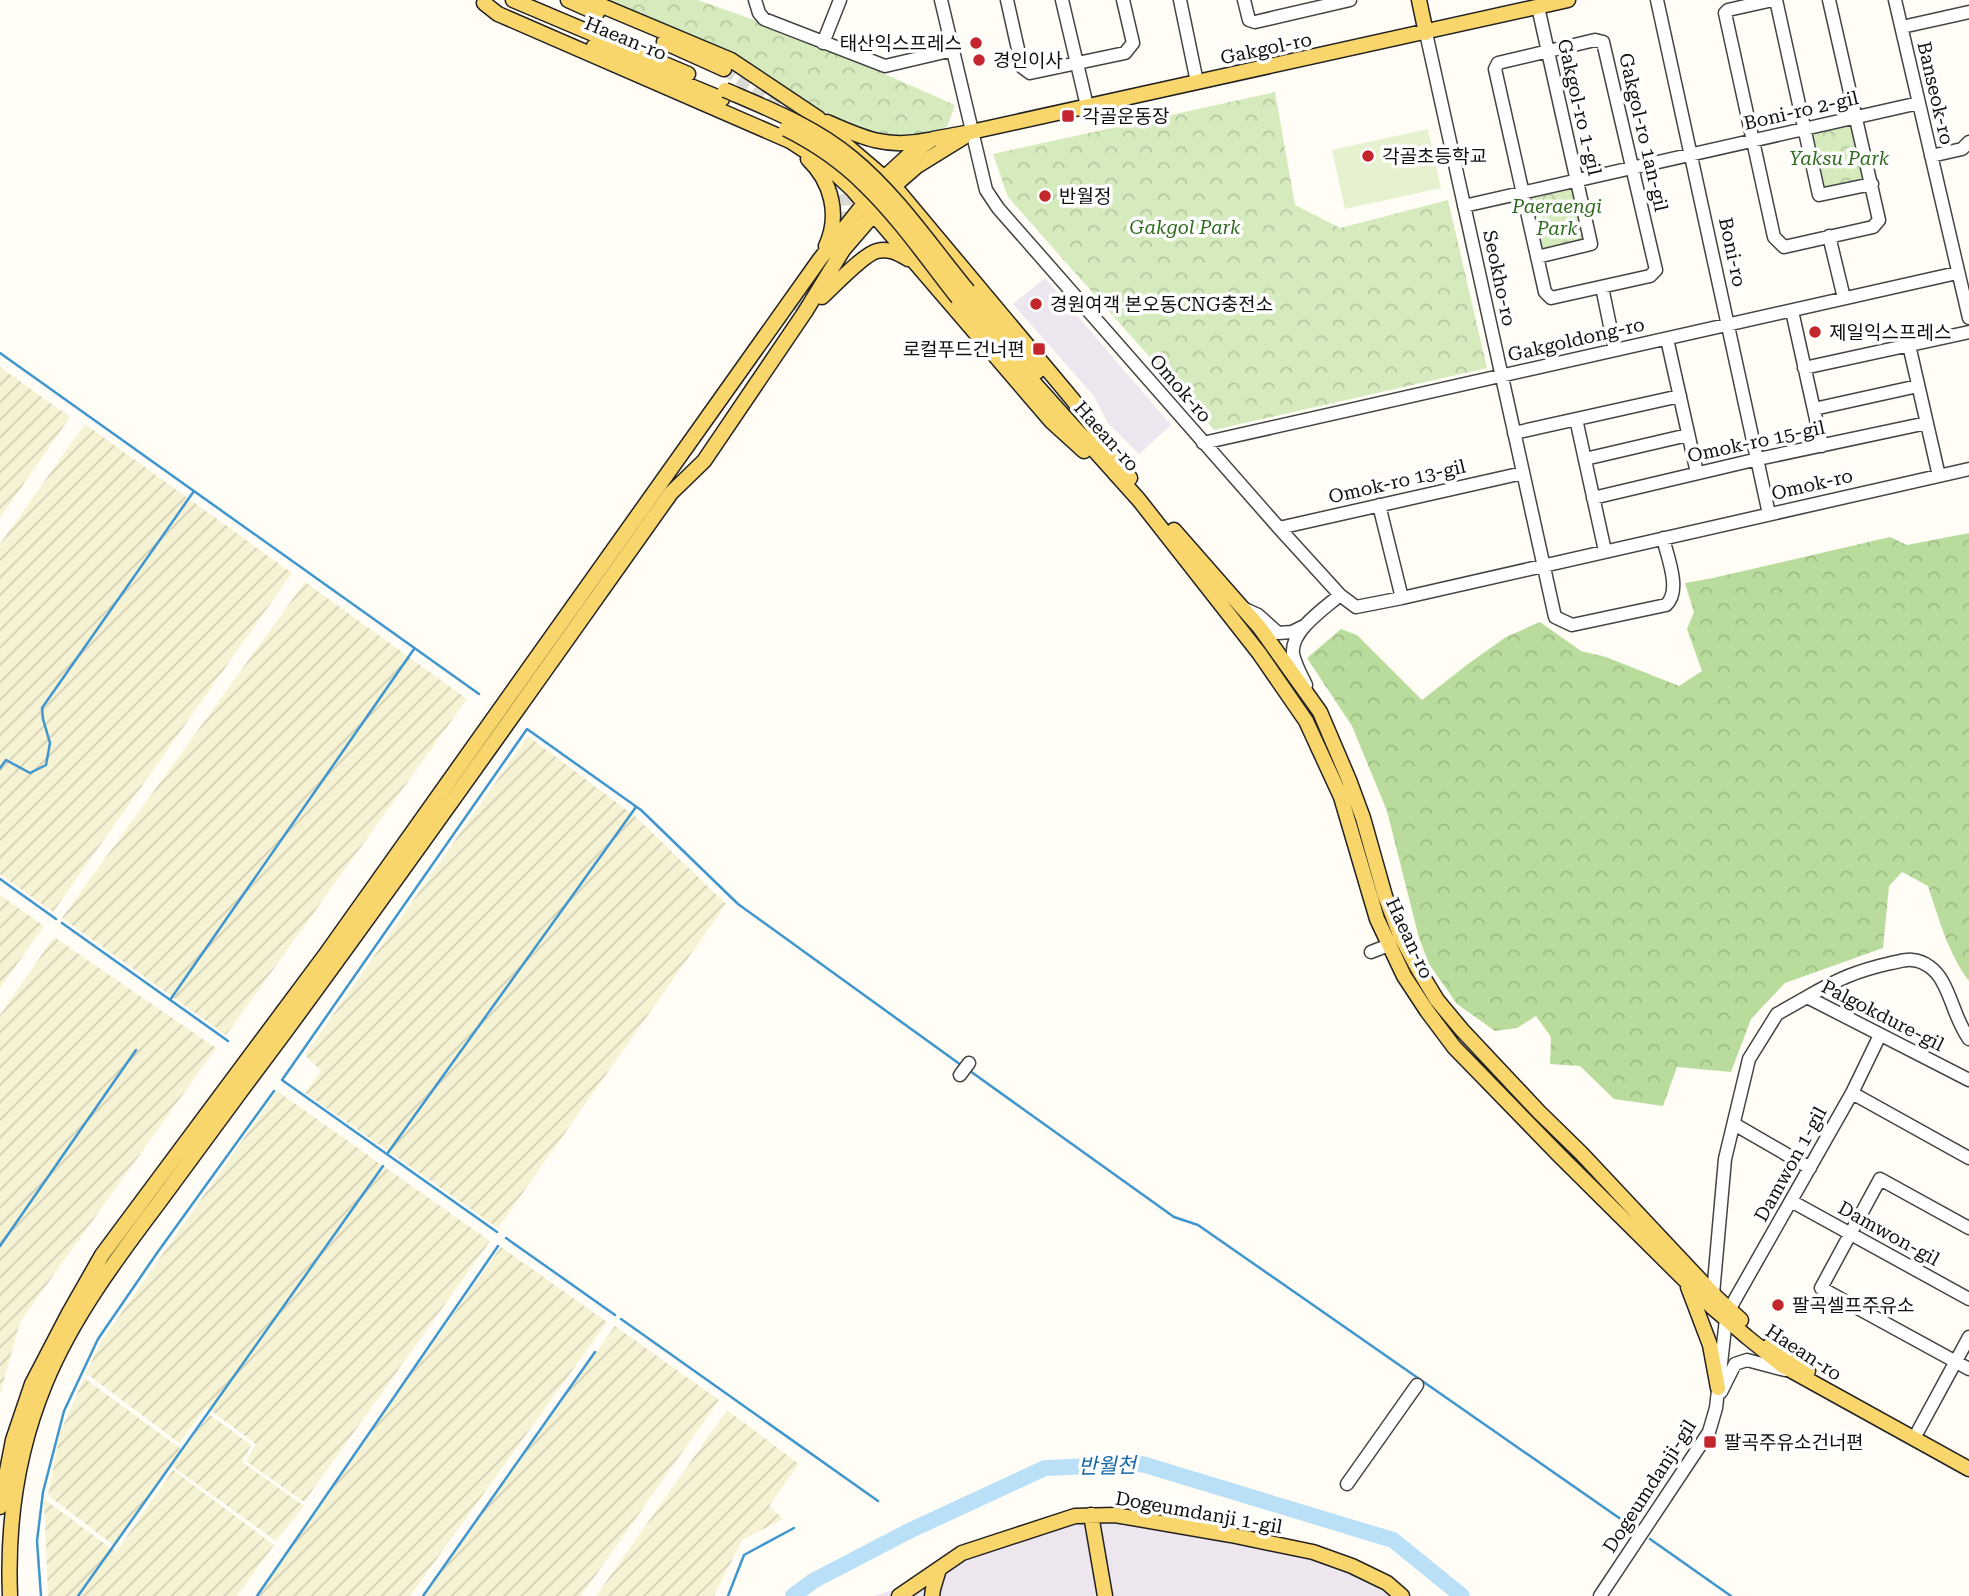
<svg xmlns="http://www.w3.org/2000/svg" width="1969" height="1596" font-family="'Roboto Serif','Noto Sans KR',serif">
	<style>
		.industrial { fill: #eee6ef }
		.farmland { fill: url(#farmland-furrows) }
		.forest { fill: url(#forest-crowns) }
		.park { fill: url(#park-crowns) }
		.pitch { fill: #e6f2cf }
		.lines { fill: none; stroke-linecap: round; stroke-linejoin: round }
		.stream { stroke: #3f96cf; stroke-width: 2.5 }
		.river { stroke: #b9e0f7; stroke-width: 16 }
		.minor-tunnel { stroke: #dbdad3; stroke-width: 12; stroke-dasharray: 12 6; stroke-linecap: butt }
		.minor-casing { stroke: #444; stroke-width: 15 }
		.major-casing { stroke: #222; stroke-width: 17 }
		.minor { stroke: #fff; stroke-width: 12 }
		.major { stroke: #f9d66b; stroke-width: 14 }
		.major-bridge-casing { stroke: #222; stroke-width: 17; stroke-linecap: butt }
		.major-bridge { stroke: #f9d66b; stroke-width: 14 }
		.poi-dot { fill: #c4262e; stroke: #fff; stroke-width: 2.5 }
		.labels { text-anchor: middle; stroke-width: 7; stroke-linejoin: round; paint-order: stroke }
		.street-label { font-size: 19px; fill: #111; stroke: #fff }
		.poi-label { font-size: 19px; fill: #111; stroke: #fff; text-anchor: start }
		.park-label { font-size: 19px; font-style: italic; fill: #2f6b1f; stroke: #fff }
		.water-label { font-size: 21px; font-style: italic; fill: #1768a6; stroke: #fff }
	</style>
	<defs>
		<pattern id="farmland-furrows" width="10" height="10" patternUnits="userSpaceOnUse" patternTransform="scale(1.75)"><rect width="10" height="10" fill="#f6f3d4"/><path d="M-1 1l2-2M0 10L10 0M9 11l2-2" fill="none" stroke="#d2cfb5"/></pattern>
		<pattern id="forest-crowns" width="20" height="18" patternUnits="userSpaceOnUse" patternTransform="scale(1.75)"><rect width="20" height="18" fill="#b9dc9c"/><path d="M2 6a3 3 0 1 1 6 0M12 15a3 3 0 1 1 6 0" fill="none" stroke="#9ebc85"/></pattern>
		<pattern id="park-crowns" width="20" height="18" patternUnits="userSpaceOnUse" patternTransform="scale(1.75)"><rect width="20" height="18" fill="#d5ebbd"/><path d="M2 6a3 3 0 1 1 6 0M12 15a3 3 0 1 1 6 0" fill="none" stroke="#b6c8a1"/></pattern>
	</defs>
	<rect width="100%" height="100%" fill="#fffdf5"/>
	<path class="industrial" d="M1045,278l126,147 -32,29 -31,-31 -15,-28 -80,-91z
		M1123,1522l110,20 79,18 36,11 43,25h-517l51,-17 52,-31 102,-25z"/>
	<path class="farmland" d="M0,367l70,50 -70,101z
		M85,424l207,149 -239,339 -53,-38v-330z
		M305,582l162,117 -241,336 -164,-117z
		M528,736l108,81 90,87 -228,324 -193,-135 16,-22 -16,-16z
		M0,895l44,31 -44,62z
		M54,937l162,111 -196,274 -20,72v-379z
		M277,1091l213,150 -186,261 -58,-41 10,-17 -50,-37 -27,36 -93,-70 15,-31z
		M501,1247l106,75 -197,274h-155z
		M615,1326l104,74 -138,196h-158z
		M84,1378l97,71 29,-34 41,30 -9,17 62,44 -28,35 -104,-75 -59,79 -65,-50 12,-62z
		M727,1410l72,54 -30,42 14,13 -41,21 -28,56h-118z
		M173,1470l101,75 -37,51h-189l-4,-97 72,53z"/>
	<path class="forest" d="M1969,533v448c-21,-28 -30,-62 -41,-95l-26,-14 -13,14 -6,62 -98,35 -34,36 -20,53 -54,-5 -14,39 -49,-7 -34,-33 -30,-2 1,-27 -15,-21 -19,12 -22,3 -38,-27 -28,-40 -10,-26 -32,-127 -35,-85 -45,-68 34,-29 16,6 65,65 46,-36 38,-27 34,-15 41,29 25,6 73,29 23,-15 -15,-42 7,-17 -9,-29 28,-5 177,-41 17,8z"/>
	<path class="park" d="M601,0h97l56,20 140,58 61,27 -8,22 -30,11 -58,-7 -75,-41z
		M1275,92l20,113 45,23 108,-28 39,168 -273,62 -206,-233 -15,-43z
		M1852,125l14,57 -44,7 -12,-51 2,-4z
		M1571,185l4,2 9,52 -42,10 -3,-2 -10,-52z"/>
	<path class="pitch" d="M1428,129l13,59 -96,21 -13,-59z"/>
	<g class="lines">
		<path class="stream" d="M0,353l479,341
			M0,768l6,-8 24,13 16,-8 4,-22 -7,-24 -1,-11 152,-217
			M0,879l56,40
			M62,923l166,118
			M170,1000l244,-351
			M970,1071l204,146 24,8 437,304
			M387,1154l249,-347
			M497,1232l-215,-152 245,-351 114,81 97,94 223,161
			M506,1238l109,77
			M0,1246l136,-196
			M621,1319l257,182
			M1650,1539l81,57
			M41,1596l-4,-55 6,-49 21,-81 34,-72 59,-86 117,-162
			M78,1596l305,-430
			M257,1596l241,-350
			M423,1596l172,-244
			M728,1596l16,-41 50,-27"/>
		<path class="river" d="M793,1596l20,-15 98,-51 134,-62 97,-4 251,76 69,56"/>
		<path class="minor-tunnel" d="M724,69l73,49
			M841,176c4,17 9,37 3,54
			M796,311l21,-31"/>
		<defs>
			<path id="minor" d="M755,0l4,13 5,6 121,47 68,-16
				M941,0l45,190 12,18 281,320 61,67 16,12 46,-9 567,-129
				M1007,0l15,67 8,6 95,-20 8,-10 -10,-43
				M1062,0l25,106
				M1180,0l17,82
				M1244,0l5,20 6,2 95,-22
				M1657,0l112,514
				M1773,0l-45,10 -3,3 49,224 10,10 89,-20 6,-7 -50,-220
				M1776,0l43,195 53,-11
				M1895,0l74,318
				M1902,27l67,-15
				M1426,33l129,584 17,8 94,-20c16,-14 1,-49 -3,-67
				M1595,40l8,2 53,228 -6,6 -99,22 -6,-6 -50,-223 3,-6z
				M823,43l17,-43
				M1931,156l31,-7 7,-7
				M1464,206l455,-103
				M1829,236l15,62
				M1537,257l54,-13 -53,-237
				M1602,287l13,63
				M1792,311l30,135
				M1667,339l30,134
				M1909,345l30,131
				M1804,368l165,-36
				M1814,409l104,-23
				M1576,419l29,132
				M1514,433l166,-37
				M1203,443l754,-170
				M1585,459l103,-24
				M1593,498l165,-39 169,-36
				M1379,505l23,93
				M1279,528l244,-55
				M1245,609l13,6 20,18 14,-1 12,-6
				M1306,685c-5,-10 -11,-21 -13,-31 -3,-23 32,-46 47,-59
				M1371,952l18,-7
				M1807,997c31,-18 49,-26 84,-34 7,-1 15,-4 21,-3 13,1 24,10 30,21 11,19 13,38 27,58
				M960,1075l9,-12
				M1852,1093l117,65
				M1734,1124l76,44
				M1791,1201l178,98
				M1969,1228l-89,-49 -59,109 148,81
				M1713,1294l12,-135 24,-100 28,-45 30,-17 162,83
				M1721,1392l14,-28 12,-4 38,10
				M1918,1431l51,-94
				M1347,1484l70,-99
				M1600,1596l109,-164 7,-24 10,-89 3,-9 123,-217 28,-58"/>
			<path id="major" d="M513,0l175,74
				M568,0l29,13
				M588,0l143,60 87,58 14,15 62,53 179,214 57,78
				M1419,0l7,33
				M484,3l14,11 292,127 35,23 27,25 199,232 33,30
				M664,42l60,27
				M594,46l128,53
				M827,122c36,16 60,27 101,18
				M808,159c24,23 32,57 18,87
				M968,291l69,81
				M822,297c11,-10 42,-43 55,-46 12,-3 21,2 31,8
				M958,298l181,202 120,153 47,68 35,76 36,122 27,57 23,35 27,36 105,108 154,153 34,29 36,29 186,103
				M1174,530l86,98 60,84 29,68 14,38 22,78 15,39 17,32 20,33 25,30 77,82 42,41 137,146 23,21
				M1688,1287l22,58 8,43
				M1770,1345l38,26
				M0,1507l13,-67 19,-56 37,-71 33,-58 224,-301 494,-695 65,-82 24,-22 24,-16 38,-7 597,-132
				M1091,1515l14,81
				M10,1596c-3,-72 7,-144 35,-212 27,-66 72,-126 115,-183 41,-56 83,-113 125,-169 131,-178 258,-359 386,-539l33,-32 101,-149 38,-62 31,-36 20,-28 23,-20 47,-29
				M899,1596l63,-43 113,-37 40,-1 116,20 82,17 39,14 35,17 15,13
				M932,1596l1,-7 6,-20"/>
		</defs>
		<use href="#minor" class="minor-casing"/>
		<use href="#major" class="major-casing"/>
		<use href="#minor" class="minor"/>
		<use href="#major" class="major"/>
		<defs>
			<path id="major-bridge" d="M725,90c44,19 90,37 127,68 45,37 79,88 116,133
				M786,129c28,14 57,34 79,56 35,34 63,75 93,113"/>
		</defs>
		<use href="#major-bridge" class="major-bridge-casing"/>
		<use href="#major-bridge" class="major-bridge"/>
	</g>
	<g class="poi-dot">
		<circle cx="976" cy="43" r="7"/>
		<circle cx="979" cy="60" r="7"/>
		<rect x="1061" y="109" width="14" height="14" rx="3.5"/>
		<circle cx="1368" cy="156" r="7"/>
		<circle cx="1045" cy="196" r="7"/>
		<circle cx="1036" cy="304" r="7"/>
		<circle cx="1815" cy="332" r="7"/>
		<rect x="1032" y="342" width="14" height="14" rx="3.5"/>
		<circle cx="1778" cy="1305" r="7"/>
		<rect x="1703" y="1435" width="14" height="14" rx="3.5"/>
	</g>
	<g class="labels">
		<g class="street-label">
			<text transform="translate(626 38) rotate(22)" y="7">Haean-ro</text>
			<text transform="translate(1266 48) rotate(-12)" y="7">Gakgol-ro</text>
			<text transform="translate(1936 93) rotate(77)" y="7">Banseok-ro</text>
			<text transform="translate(1580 107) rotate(77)" y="7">Gakgol-ro 1-gil</text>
			<text transform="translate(1801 110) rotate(-13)" y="7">Boni-ro 2-gil</text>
			<text transform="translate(1644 132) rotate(77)" y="7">Gakgol-ro 1an-gil</text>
			<text transform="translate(1733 252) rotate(78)" y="7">Boni-ro</text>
			<text transform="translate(1500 278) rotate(78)" y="7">Seokho-ro</text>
			<text transform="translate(1576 339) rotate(-13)" y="7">Gakgoldong-ro</text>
			<text transform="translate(1181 388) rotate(49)" y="7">Omok-ro</text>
			<text transform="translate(1107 436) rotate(48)" y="7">Haean-ro</text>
			<text transform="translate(1756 441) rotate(-12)" y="7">Omok-ro 15-gil</text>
			<text transform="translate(1397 481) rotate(-13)" y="7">Omok-ro 13-gil</text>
			<text transform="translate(1812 484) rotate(-13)" y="7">Omok-ro</text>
			<text transform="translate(1410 938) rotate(65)" y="7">Haean-ro</text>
			<text transform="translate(1883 1015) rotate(27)" y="7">Palgokdure-gil</text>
			<text transform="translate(1790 1164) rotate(-61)" y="7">Damwon 1-gil</text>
			<text transform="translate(1889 1233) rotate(29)" y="7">Damwon-gil</text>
			<text transform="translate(1804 1352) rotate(33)" y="7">Haean-ro</text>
			<text transform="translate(1649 1486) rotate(-57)" y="7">Dogeumdanji-gil</text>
			<text transform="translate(1199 1512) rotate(10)" y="7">Dogeumdanji 1-gil</text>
		</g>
		<g class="poi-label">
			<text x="962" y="50" text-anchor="end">태산익스프레스</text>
			<text x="993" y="67">경인이사</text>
			<text x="1082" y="123">각골운동장</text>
			<text x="1382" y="163">각골초등학교</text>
			<text x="1059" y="203">반월정</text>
			<text x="1050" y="311">경원여객 본오동CNG충전소</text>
			<text x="1829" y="339">제일익스프레스</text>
			<text x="1025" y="356" text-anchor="end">로컬푸드건너편</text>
			<text x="1792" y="1312">팔곡셀프주유소</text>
			<text x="1724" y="1449">팔곡주유소건너편</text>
		</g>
		<g class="park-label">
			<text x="1839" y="165">Yaksu Park</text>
			<text x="1557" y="213">Paeraengi<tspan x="1557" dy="22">Park</tspan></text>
			<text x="1185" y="234">Gakgol Park</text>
		</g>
		<g class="water-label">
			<text transform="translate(1107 1466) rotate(-1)" y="7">반월천</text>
		</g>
	</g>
</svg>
